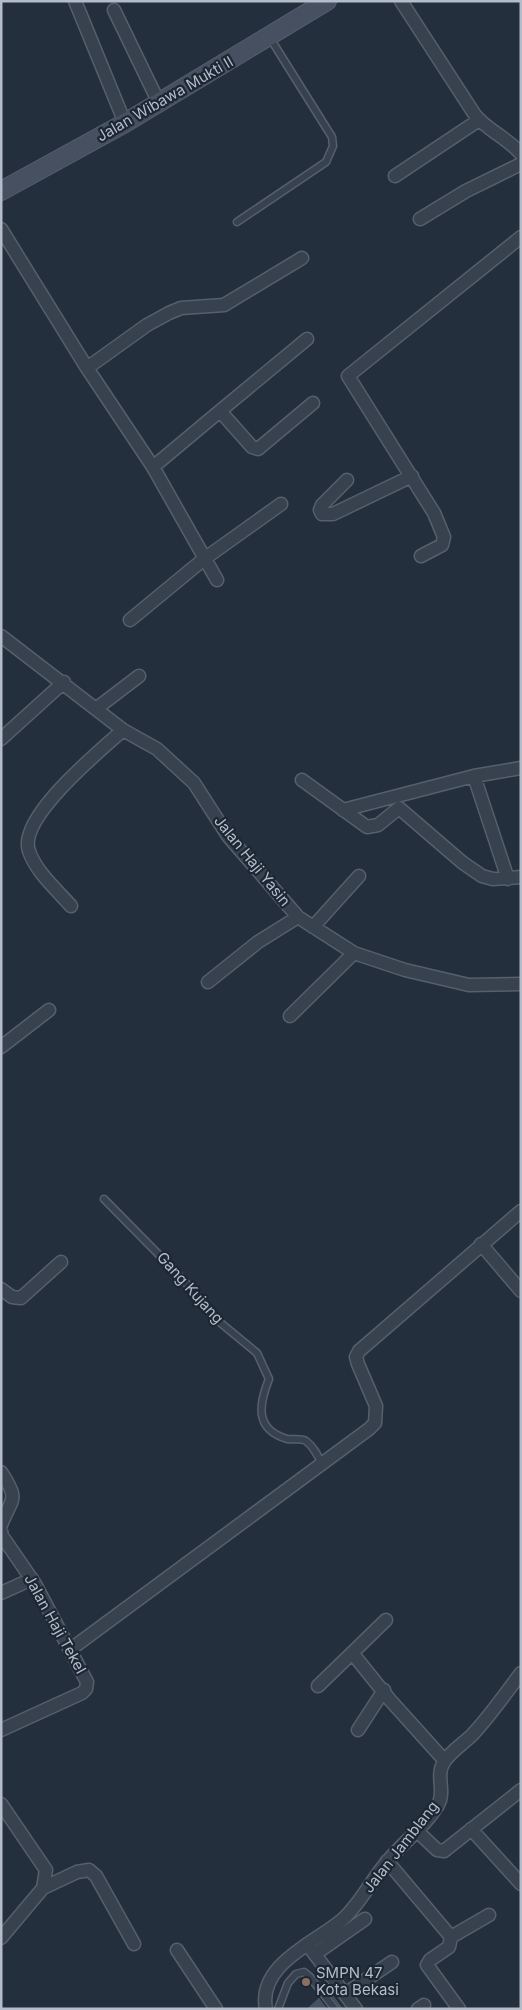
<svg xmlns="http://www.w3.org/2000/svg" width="522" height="2010" font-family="Inter,sans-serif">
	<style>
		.building { fill: #455162; stroke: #1f2835 }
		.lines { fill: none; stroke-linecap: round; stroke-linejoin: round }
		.lane-casing { stroke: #565f6c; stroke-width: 9 }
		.street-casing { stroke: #565f6c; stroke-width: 15 }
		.secondary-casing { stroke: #565f6c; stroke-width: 20 }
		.lane { stroke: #38414e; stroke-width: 6 }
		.street { stroke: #38414e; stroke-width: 12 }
		.secondary { stroke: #465061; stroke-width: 18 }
		.education-dot { fill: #8d6e63; stroke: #1d2633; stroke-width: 2 }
		.labels { text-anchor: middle; stroke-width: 4.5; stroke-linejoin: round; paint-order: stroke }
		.street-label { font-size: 15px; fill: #b4bcc9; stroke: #1d2633 }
		.poi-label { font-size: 15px; fill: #b4bcc9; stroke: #1d2633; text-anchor: start }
	</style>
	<rect width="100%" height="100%" fill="#242f3e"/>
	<path class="building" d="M328,1988l16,21h-4l-14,-19z
		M319,1997l9,12h-22z"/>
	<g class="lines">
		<defs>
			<path id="lane" d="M237,222l89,-60 7,-16 -1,-9 -62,-99
				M104,1199l71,72 29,32 7,12 46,38 12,26c-10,25 -15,50 18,60 6,1 14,-1 19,2 8,6 12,15 16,23
				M278,2009l10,-26 8,-9 8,-2 6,5 25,32"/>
			<path id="street" d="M75,1l50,122
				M401,1l74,114c13,16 33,23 46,39
				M114,10l45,93
				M395,176l84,-56
				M420,219l46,-28 55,-27
				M1,229l86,139 66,99 64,113
				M87,368l60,-43 22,-12 12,-5 43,-3 78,-47
				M220,411l87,-72
				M153,467l67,-56 32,36 6,2 55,-46
				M347,480l-25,25 -2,5 2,4h11l79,-38
				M421,556l21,-11 2,-8 -10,-24 -86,-137 173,-139
				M130,620l74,-61 77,-55
				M1,636l122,94 34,19 37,34 34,53 70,81 56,36 51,17 64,15 52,-1
				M97,708l42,-32
				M1,739l63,-57
				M474,776l34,103
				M302,780l65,47 11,-2 21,-17 64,55 19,13 11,3 28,-2
				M343,810l131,-34 47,-8
				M71,906c-14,-16 -35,-34 -42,-55 -12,-33 71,-100 94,-121
				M313,927l46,-51
				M208,982l50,-40 40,-25
				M290,1016l64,-63
				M1,1047l48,-37
				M481,1244l40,47
				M1,1289l11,8 9,1 40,-36
				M1,1472c19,29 11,25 0,53
				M1,1531l1,5 33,48 52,98 -1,7 -4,4 -81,37
				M1,1593l31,-14
				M71,1649l298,-220 6,-6 1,-17 -18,-42 -2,-7 3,-6 162,-140
				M353,1654l37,46 55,61
				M318,1686l68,-66
				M358,1730l26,-40
				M1,1804l45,66 -3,18 -42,50
				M471,1829l50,55
				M417,1831l20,19 7,1 77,-61
				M387,1861l64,76 38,-22
				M43,1888l34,-16 12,-2 7,6 38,68
				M451,1937l-2,10 -19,13 -3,5 32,44
				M307,1944l49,65
				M177,1950l39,59
				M315,1954l50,-35
				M345,1994l47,-32
				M266,2009c-9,-45 51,-67 77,-90 18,-16 28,-39 44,-57 16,-20 38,-35 51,-57 8,-14 -3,-29 6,-43 7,-11 19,-18 28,-27 18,-19 33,-41 49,-62
				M418,2009l6,-4"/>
			<path id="secondary" d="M1,191l124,-68 202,-122"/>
		</defs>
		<use href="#lane" class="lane-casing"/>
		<use href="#street" class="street-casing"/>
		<use href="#secondary" class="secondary-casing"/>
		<use href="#lane" class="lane"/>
		<use href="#street" class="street"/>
		<use href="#secondary" class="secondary"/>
	</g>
	<circle class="education-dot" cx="306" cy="1982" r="5"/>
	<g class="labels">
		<g class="street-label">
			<text transform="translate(165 99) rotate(-30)" y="5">Jalan Wibawa Mukti II</text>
			<text transform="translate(252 861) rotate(51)" y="5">Jalan Haji Yasin</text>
			<text transform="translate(190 1288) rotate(48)" y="5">Gang Kujang</text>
			<text transform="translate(55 1624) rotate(61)" y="5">Jalan Haji Tekel</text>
			<text transform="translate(401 1847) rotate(-52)" y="5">Jalan Jamblang</text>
		</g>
		<g class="poi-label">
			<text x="316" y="1978">SMPN 47<tspan x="316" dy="17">Kota Bekasi</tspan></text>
		</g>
	</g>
	<rect width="522" height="2010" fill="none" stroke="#b4bcc9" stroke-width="5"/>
</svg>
